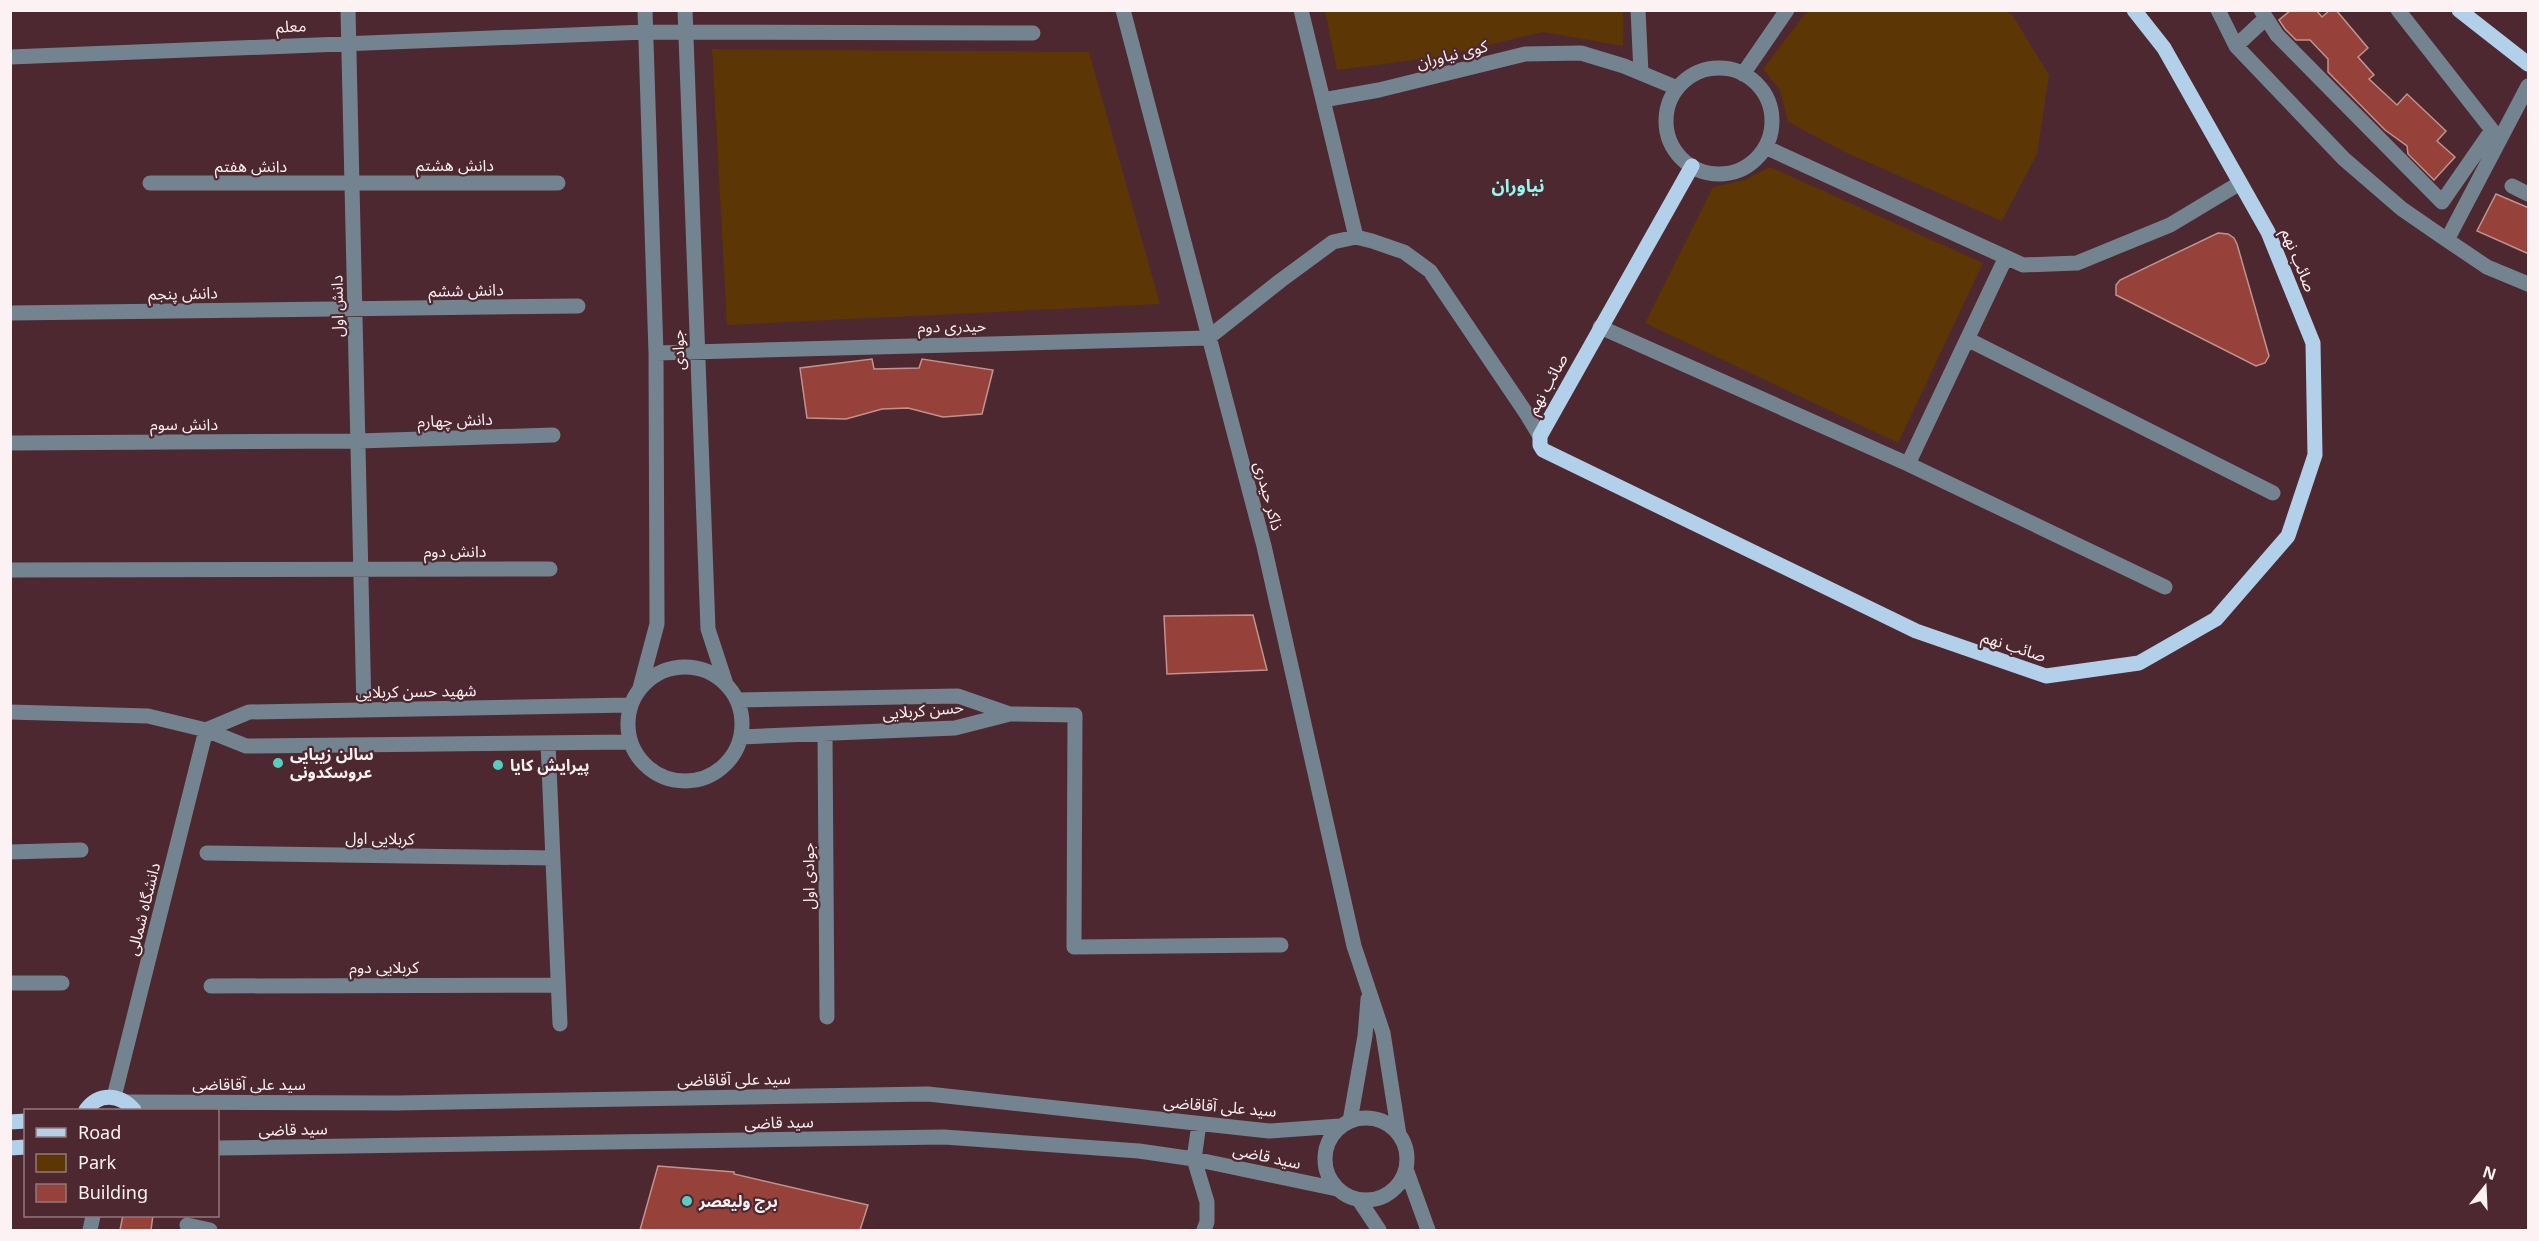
<svg xmlns="http://www.w3.org/2000/svg" width="2539" height="1241" font-family="Georgia,'Noto Sans Arabic',serif">
	<style>
		.green { fill: #5c3605 }
		.building { fill: #97413b; stroke: #c2938d; stroke-width: 1.5 }
		.lines { fill: none; stroke-linecap: round; stroke-linejoin: round }
		.minor { stroke: #748390; stroke-width: 15 }
		.major { stroke: #b3d0eb; stroke-width: 15 }
		.poi-dot { fill: #57cec2; stroke: #4d2830; stroke-width: 2 }
		.labels { text-anchor: middle; stroke-width: 4.5; stroke-linejoin: round; paint-order: stroke }
		.street-label { font-size: 16px; fill: #fcf1f3; stroke: #4d2830 }
		.poi-label { font-size: 16px; font-weight: bold; fill: #fcf1f3; stroke: #4d2830; text-anchor: start }
		.neighbourhood-label { font-size: 18px; font-weight: bold; fill: #91faee; stroke: #4d2830 }
	</style>
	<rect width="100%" height="100%" fill="#4d2830"/>
	<path class="green" d="M1808,10h199l6,6 36,59 -12,79 -35,67 -155,-68 -59,-31 -8,-32 -17,-21z
		M1325,11h298v35l-80,-14 -105,25 -101,13z
		M712,49l377,3 71,252 -433,21z
		M1770,167l213,96 -85,180 -253,-120 68,-136 32,-7z"/>
	<path class="building" d="M2291,10h25l6,7 8,-7h6l32,38 -10,9 16,18 -5,4 28,26 10,-11 39,37 -9,10 18,16 -21,23 -26,-26 -1,-8 -22,-16 -57,-58v-13l-18,-19h-14l-11,-11 -6,-9z
		M2496,194l33,14v46l-52,-23z
		M2218,233l10,1 6,4 3,6 32,112 -4,7 -9,3 -140,-71v-10l4,-5z
		M872,359l2,10 45,-1 3,-9 71,11 -11,44 -39,3 -35,-9 -26,1 -36,10 -39,-1 -7,-50z
		M1253,615l14,55 -100,4 -3,-58z
		M658,1166l76,6v2l134,31 -8,25h-220z
		M123,1215h30l-2,15h-31z"/>
	<g class="lines">
		<path class="minor" d="M348,10l16,700
			M685,10l23,619 18,55
			M1123,10l141,536 90,400 29,87 16,102
			M1301,10l22,90 56,-10 146,-36 56,-1 43,13 53,22
			M1638,10l3,63
			M2218,10l18,36 108,113 58,50 45,31 40,27 41,17
			M2261,10l16,25 165,167 50,-72 -94,-120
			M2236,46l30,-28
			M10,57l635,-25 388,1
			M1666 121a53 53 0 1 1 106 0a53 53 0 1 1-106 0Z
			M1743,74l44,-64
			M1323,100l33,137
			M1765,147l258,118 54,-2 93,-38 70,-42
			M150,183h408
			M2512,186l16,8
			M2447,240l81,-154
			M10,313l568,-7
			M1600,327l308,137 257,123
			M1967,339l306,154
			M656,353l552,-15 72,-57 53,-39 23,-5 16,4 32,11 26,19 96,142 14,23
			M10,443l348,-2 195,-6
			M1908,464l98,-207
			M10,570l540,-1
			M628 724a57 57 0 1 1 114 0a57 57 0 1 1-114 0Z
			M640,688l17,-64 -1,-271 -11,-343
			M738,700l220,-4 52,18 -55,14 -214,9
			M10,712l138,4 58,14 40,16 384,-4
			M1010,714l65,1 -1,232 207,-2
			M206,730l43,-18 381,-7
			M825,734l2,283
			M548,743l12,281
			M10,852l71,-2
			M207,853l346,5
			M10,983h52
			M211,986l347,-1
			M114,1097l92,-367
			M127,1102l270,1 531,-9 341,37 71,-5
			M1325 1159a41 41 0 1 1 82 0a41 41 0 1 1-82 0Z
			M1350,1121l15,-85 3,-37
			M1199,1124l-5,35 13,43v20l-3,8
			M218,1148l726,-11 195,14 55,8 143,30
			M1406,1169l22,61
			M1359,1200l20,30
			M187,1225l23,5
			M90,1230l3,-14"/>
		<path class="major" d="M2459,10l69,54
			M1692,166l-152,270v9l3,5 373,181 130,45 93,-13 77,-44 72,-83 27,-81 -2,-112 -45,-111 -104,-184 -30,-38
			M86,1110c13,-18 34,-16 48,0
			M10,1122l16,-1
			M10,1148l16,-1"/>
	</g>
	<g class="poi-dot">
		<circle cx="278" cy="763" r="6"/>
		<circle cx="498" cy="765" r="6"/>
		<circle cx="687" cy="1201" r="6"/>
	</g>
	<g class="labels">
		<g class="street-label">
			<text transform="translate(291 26) rotate(-3)" y="6">معلم</text>
			<text transform="translate(1452 54) rotate(-14)" y="6">کوی نیاوران</text>
			<text x="455" y="171">دانش هشتم</text>
			<text x="251" y="172">دانش هفتم</text>
			<text transform="translate(2299 260) rotate(68)" y="6">صائب نهم</text>
			<text transform="translate(466 290) rotate(-1)" y="6">دانش ششم</text>
			<text transform="translate(183 293) rotate(-1)" y="6">دانش پنجم</text>
			<text transform="translate(337 306) rotate(-91)" y="6">دانش اول</text>
			<text transform="translate(952 326) rotate(-1)" y="6">حیدری دوم</text>
			<text transform="translate(678 350) rotate(-92)" y="6">جوادی</text>
			<text transform="translate(1547 384) rotate(-61)" y="6">صائب نهم</text>
			<text transform="translate(455 420) rotate(-2)" y="6">دانش چهارم</text>
			<text x="184" y="430">دانش سوم</text>
			<text transform="translate(1269 496) rotate(75)" y="6">ذاکر حیدری</text>
			<text x="455" y="557">دانش دوم</text>
			<text transform="translate(2014 646) rotate(18)" y="6">صائب نهم</text>
			<text transform="translate(416 691) rotate(-1)" y="6">شهید حسن کربلایی</text>
			<text transform="translate(923 710) rotate(-5)" y="6">حسن کربلایی</text>
			<text transform="translate(380 838) rotate(1)" y="6">کربلایی اول</text>
			<text transform="translate(808 876) rotate(-90)" y="6">جوادی اول</text>
			<text transform="translate(143 909) rotate(-76)" y="6">دانشگاه شمالی</text>
			<text x="384" y="973">کربلایی دوم</text>
			<text transform="translate(734 1079) rotate(-1)" y="6">سید علی آقاقاضی</text>
			<text x="249" y="1090">سید علی آقاقاضی</text>
			<text transform="translate(1220 1106) rotate(5)" y="6">سید علی آقاقاضی</text>
			<text transform="translate(779 1122) rotate(-1)" y="6">سید قاضی</text>
			<text transform="translate(293 1129) rotate(-1)" y="6">سید قاضی</text>
			<text transform="translate(1267 1156) rotate(12)" y="6">سید قاضی</text>
		</g>
		<g class="poi-label">
			<text x="290" y="760">سالن زیبایی<tspan x="290" dy="18">عروسکدونی</tspan></text>
			<text x="510" y="771">پیرایش کایا</text>
			<text x="699" y="1207">برج ولیعصر</text>
		</g>
		<g class="neighbourhood-label">
			<text x="1518" y="192">نیاوران</text>
		</g>
	</g>
	<rect width="2539" height="1241" fill="none" stroke="#fcf1f3" stroke-width="24"/>
	<rect x="24" y="1109" width="195" height="108" fill="#4d2830" stroke="#93787e" stroke-width="1.5"/>
	<rect x="36" y="1128" width="30" height="9" fill="#b3d0eb" stroke="#93787e" stroke-width="1.5"/>
	<text x="78" y="1139" font-size="18" fill="#fcf1f3">Road</text>
	<rect x="36" y="1154" width="30" height="18" fill="#5c3605" stroke="#93787e" stroke-width="1.5"/>
	<text x="78" y="1169" font-size="18" fill="#fcf1f3">Park</text>
	<rect x="36" y="1184" width="30" height="18" fill="#97413b" stroke="#93787e" stroke-width="1.5"/>
	<text x="78" y="1199" font-size="18" fill="#fcf1f3">Building</text>
	<g transform="translate(2485 1187) rotate(18)" stroke="#4d2830" stroke-width="4.5" paint-order="stroke">
	<path d="M0-4.5L10 22L0 15L-10 22Z" fill="#fcf1f3"/>
	<text y="-9" font-size="16" font-weight="bold" text-anchor="middle" fill="#fcf1f3">N</text>
	</g>
</svg>
